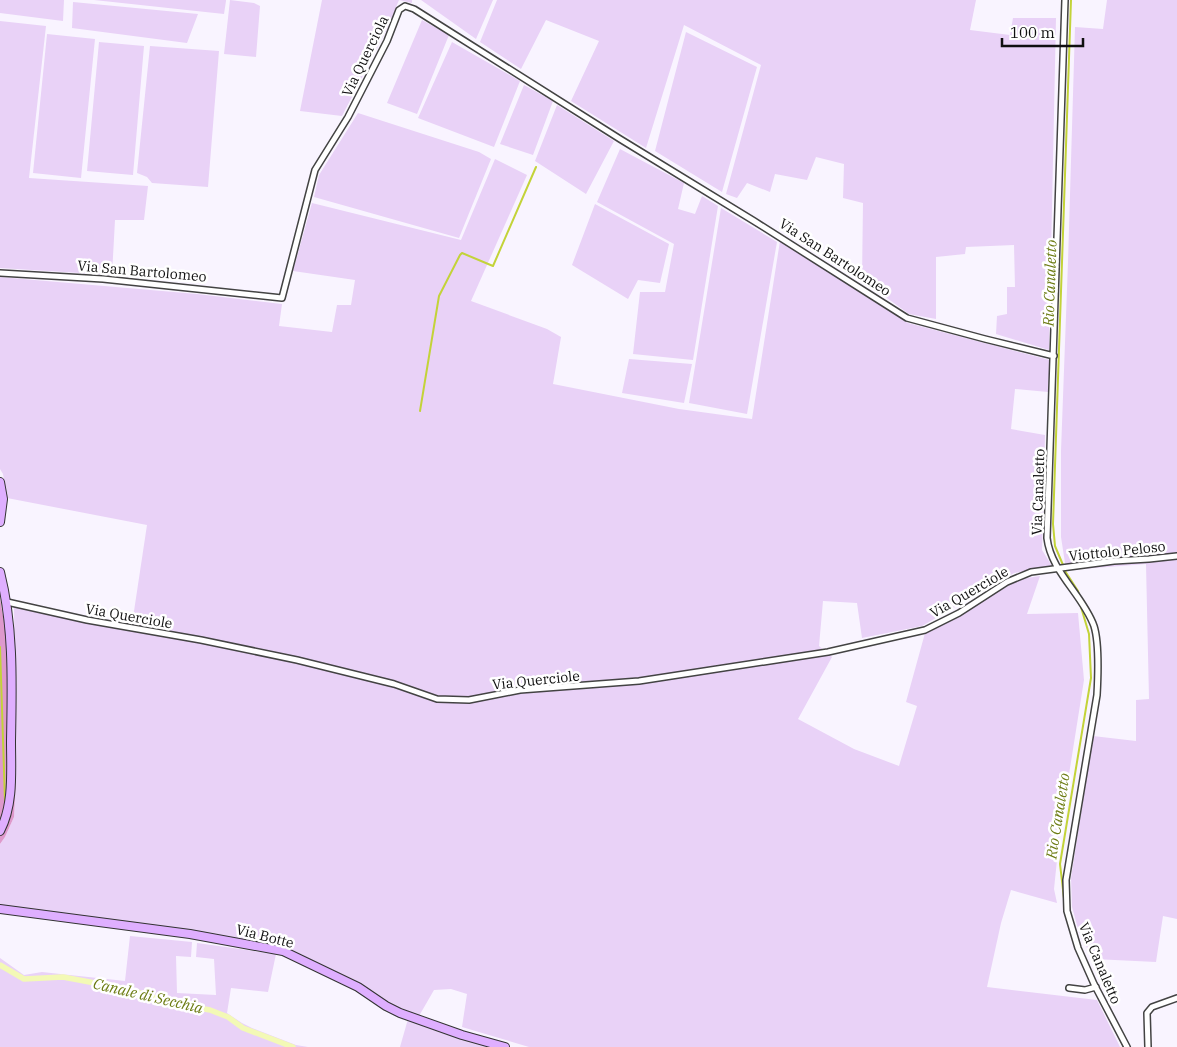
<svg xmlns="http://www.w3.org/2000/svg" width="1177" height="1047" font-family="'IBM Plex Serif',serif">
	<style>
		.farmland { fill: #e9d2f7 }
		.forest { fill: #de99cc }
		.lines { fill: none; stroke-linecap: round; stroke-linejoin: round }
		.stream { stroke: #c3d339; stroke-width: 2 }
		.canal { stroke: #f3f9b6; stroke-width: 5.5 }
		.street-casing { stroke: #434343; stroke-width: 8 }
		.secondary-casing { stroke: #323232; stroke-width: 10 }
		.street { stroke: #fff; stroke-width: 5 }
		.secondary { stroke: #dfafff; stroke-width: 8 }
		.labels { text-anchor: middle; stroke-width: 5; stroke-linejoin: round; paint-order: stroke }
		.street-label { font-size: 14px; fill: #101010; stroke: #fff }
		.water-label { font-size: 15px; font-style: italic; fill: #6c7b12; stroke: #fff }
	</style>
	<rect width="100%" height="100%" fill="#f9f4ff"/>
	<path class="farmland" d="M0,0h64l-1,21 -63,-8z
		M94,0h132v1l-2,13z
		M230,0l24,3 6,3 -4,51 -32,-3z
		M322,0h90v3l-13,-3 -12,29 -45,87 -42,-5z
		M421,0h72l-17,39z
		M497,0h479l-6,30 40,5 3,-17h43l-7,332 -53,-16 1,-18 10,-2v-27h8l-1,-42 -48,2 -1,7 -29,3v62l-27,-5 -47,-34 1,-77 -20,-5 1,-34 -28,-7 -9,23 -32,-6 -5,18 -23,-9 -10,15 -11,-4 35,-129 -77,-40 -38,123 -75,-47 28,-60 -53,-21 -25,49 -41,-27z
		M1107,0h70v919l-14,-3 -7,46 -62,-3 -12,-19 -5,-15 -5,-18 -1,-29 22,-142 43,5v-41l13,-1 -3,-135 -77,6 -4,-7 -4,-26v-86l7,-189 7,-235 28,2z
		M73,2l125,12 -11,29 -115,-15z
		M422,20l27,15 -32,79 -30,-11z
		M0,21l46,5 -17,152 119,8 -4,34h-29l-3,55 -112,-7z
		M686,32l71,35 -35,125 -67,-41z
		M47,34l48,5 -14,139 -48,-5z
		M99,42l45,4 -11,129 -46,-4z
		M452,42l68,39 -26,66 -76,-29z
		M150,46l69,5 -11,136 -56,-4 -5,-6 -10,-4z
		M524,85l29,16 -20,54 -33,-11z
		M557,105l57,36 -28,53 -51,-33z
		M358,113l121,39 12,7 -32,79 -145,-41 5,-22z
		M620,149l64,34 -6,26 17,5 7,-18 16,10 -25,154 -60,-6 7,-62h25l9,-48 -77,-42z
		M495,159l32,16 -56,126 76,28 14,8 -8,47 126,25 73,10 28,-178 128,82 142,37 -2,32 -33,-3 -4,40 34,6 -3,115 10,16 -38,7 -92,53 -60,12 -5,-35 -34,-2 -4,45 13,11 -34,62 56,30 45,17 18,-60 -11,-4 19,-69 95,-54 20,-3 -13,38 51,-1 6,67 -24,151 -6,58 3,14 -46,-13 -10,33 -14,64 110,13 23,47h-591l-67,-20 5,-33 -16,-5 -17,1 -15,26 -27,-10 -37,-25 -67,-31 -288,-44v-62l5,-7 9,-20 2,-39 -2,-171 117,24 16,-106 -140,-27 -4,-24 -3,-5v-192l197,17 85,10 -3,22 53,6 5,-27h14l4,-25 -62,-9 19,-68 149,37z
		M595,204l74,40 -9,39 -22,-3 -10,19 -56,-34z
		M721,208l56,34 -30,172 -58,-11z
		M629,359l63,5 -8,39 -62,-10z
		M130,936l62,6 -1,15 -15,-1 1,37 39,2 -2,-36 -18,-2 1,-14 79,11 -8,38 -37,-4 -4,25 15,10 10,5 44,17 12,2h-308v-89l24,17 18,-3 83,9z
		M408,1019l69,24 15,4h-92z"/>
	<path class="forest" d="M0,598l7,42v72l9,65 -2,40 -9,20 -5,7z"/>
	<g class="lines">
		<path class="stream" d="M420,411l19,-115 21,-41 2,-2 31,13 43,-99
			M1063,565l-8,-19 -2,-22 18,-524
			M1065,571l13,20 1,4
			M0,647l5,154
			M1065,907l-5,-43 31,-186 -2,-44 -8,-27
			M1100,1000l24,47"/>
		<path class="canal" d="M0,965l24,14 39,-2 69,13 38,13 40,7 18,7 15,11 50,19"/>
		<defs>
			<path id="street" d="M1065,0l-18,538c4,34 36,57 47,88 5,16 4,51 3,69l-31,185 1,31 11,37 16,36 33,63
				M0,273l103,6 179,19 33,-128 33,-53 39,-76 12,-31 6,-4 9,3 206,130 134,82 153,97 78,21 69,17
				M7,602l80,18 114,20 96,20 97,24 43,15 32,1 51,-10 119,-9 189,-29 97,-22 34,-17 48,-31 24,-10 83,-11 35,-2 28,-3
				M1069,988l16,2 11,-3
				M1148,1047l-1,-34 5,-6 25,-9"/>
			<path id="secondary" d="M0,482l3,17 -3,23
				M0,572c14,56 12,112 11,169 0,30 3,63 -11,90
				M0,909l190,25 93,17 75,36 28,19 14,7 62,22 43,12"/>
		</defs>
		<use href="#street" class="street-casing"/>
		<use href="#secondary" class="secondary-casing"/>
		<use href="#street" class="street"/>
		<use href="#secondary" class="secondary"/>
	</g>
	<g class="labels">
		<g class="street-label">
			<text transform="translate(365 56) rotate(-64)" y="5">Via Querciola</text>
			<text transform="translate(835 257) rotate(33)" y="5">Via San Bartolomeo</text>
			<text transform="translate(142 271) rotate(5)" y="5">Via San Bartolomeo</text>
			<text transform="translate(1038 492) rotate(-88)" y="5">Via Canaletto</text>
			<text transform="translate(1117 551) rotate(-6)" y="5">Viottolo Peloso</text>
			<text transform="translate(969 592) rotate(-30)" y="5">Via Querciole</text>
			<text transform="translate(129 616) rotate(10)" y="5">Via Querciole</text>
			<text transform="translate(536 680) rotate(-6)" y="5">Via Querciole</text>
			<text transform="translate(265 936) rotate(14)" y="5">Via Botte</text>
			<text transform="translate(1100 963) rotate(67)" y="5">Via Canaletto</text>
		</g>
		<g class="water-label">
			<text transform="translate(1050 283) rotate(-88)" y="5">Rio Canaletto</text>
			<text transform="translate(1058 816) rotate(-81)" y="5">Rio Canaletto</text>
			<text transform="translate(148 996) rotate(13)" y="5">Canale di Secchia</text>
		</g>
	</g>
	<path d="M1002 38v8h81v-8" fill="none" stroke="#101010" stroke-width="2.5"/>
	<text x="1010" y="38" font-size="15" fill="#101010" stroke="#ffffff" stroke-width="4" paint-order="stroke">100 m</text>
</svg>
